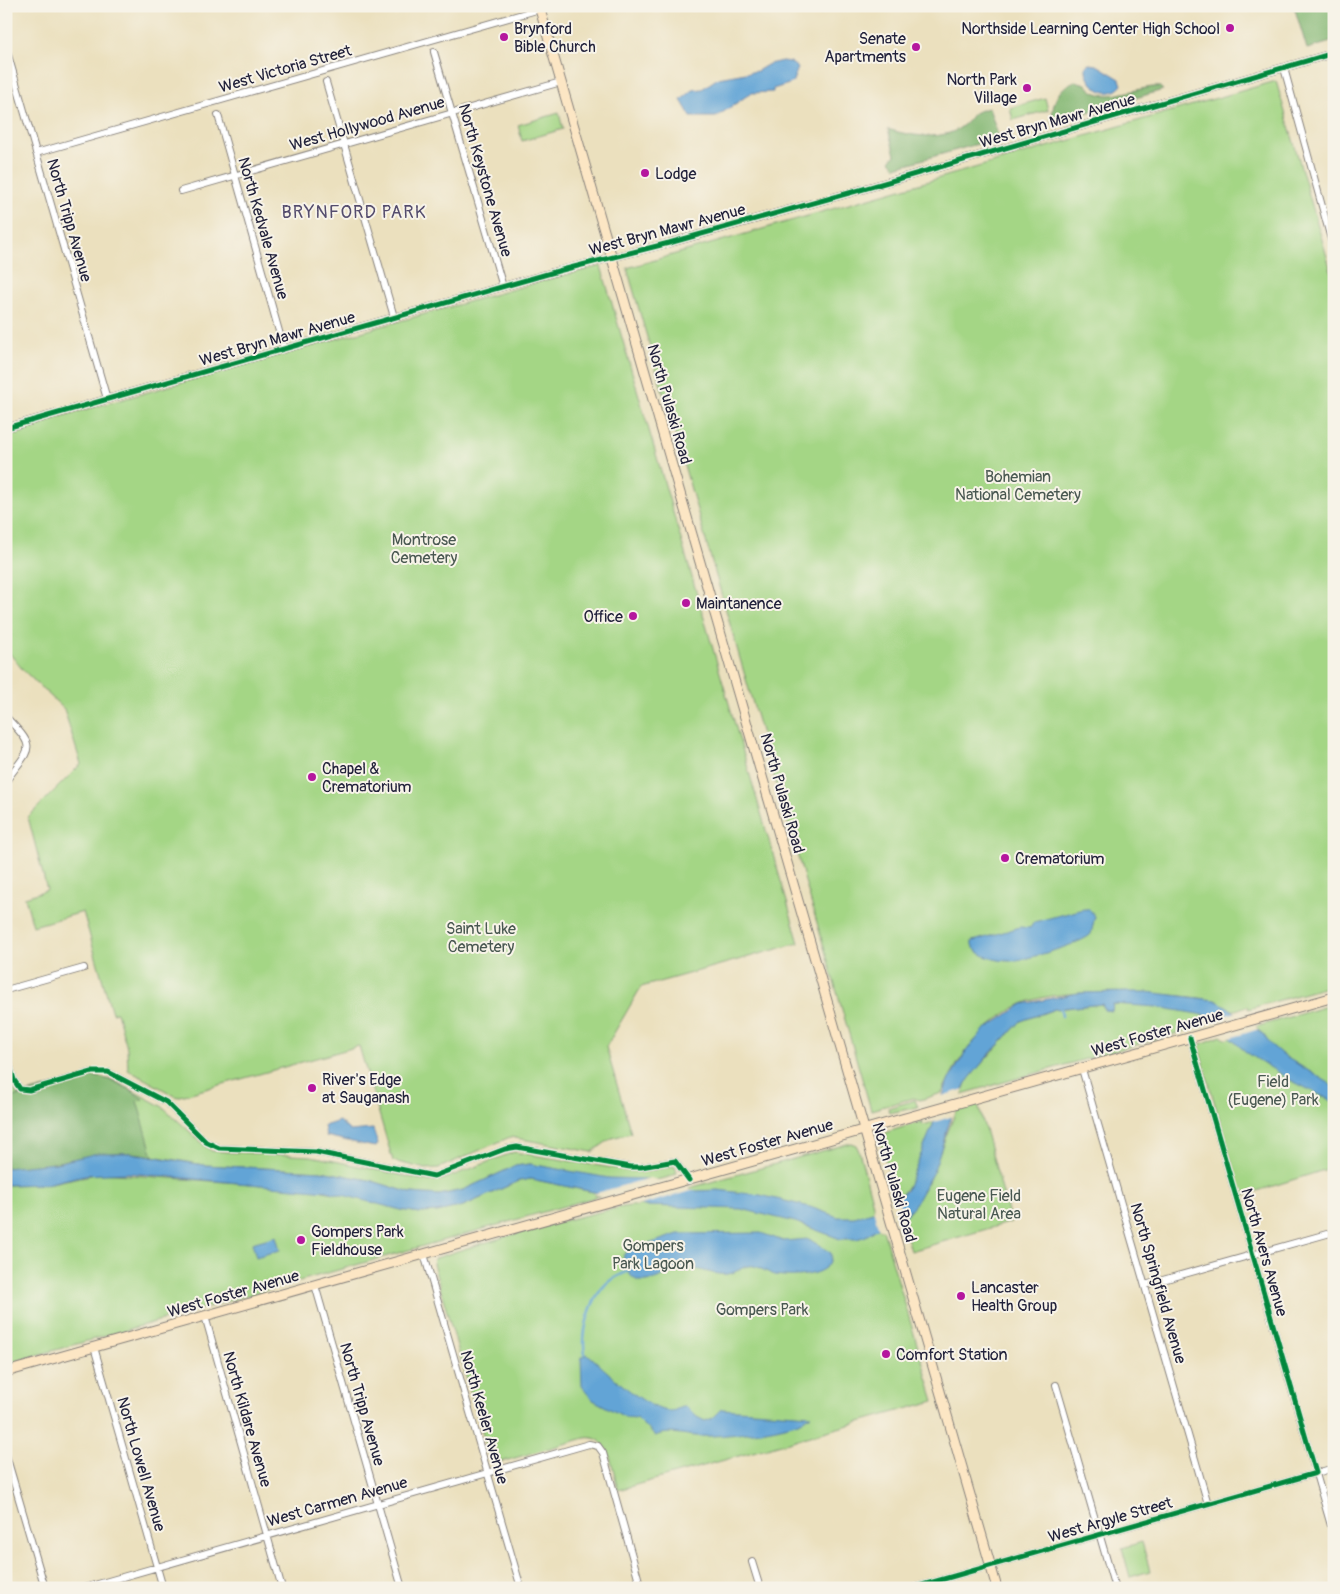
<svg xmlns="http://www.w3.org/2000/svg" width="1340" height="1594" font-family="Pangolin,sans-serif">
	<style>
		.green { fill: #a4d685; stroke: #637c60 }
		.forest { fill: #83b772; stroke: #526c56 }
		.water { fill: #62a4d6; stroke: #426388 }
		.pier { fill: #ebe0be }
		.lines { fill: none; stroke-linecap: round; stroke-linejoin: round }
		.stream { stroke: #62a4d6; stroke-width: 2.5 }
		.minor-casing { stroke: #86817c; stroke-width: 8 }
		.tertiary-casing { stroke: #86817c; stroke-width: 9 }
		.secondary-casing { stroke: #86817c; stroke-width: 11 }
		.minor { stroke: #fff; stroke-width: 6 }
		.tertiary { stroke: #fff; stroke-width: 8 }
		.secondary { stroke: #fce6c4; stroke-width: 9 }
		.cycleway-casing { stroke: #f7f3e8; stroke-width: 8 }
		.cycleway { stroke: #00873e; stroke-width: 5 }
		.poi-dot { fill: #b5179e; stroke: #f7f3e8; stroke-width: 2 }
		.labels { text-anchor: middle; stroke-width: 4; stroke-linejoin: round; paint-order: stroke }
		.poi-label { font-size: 16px; fill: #22223b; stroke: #f7f3e8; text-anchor: start }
		.street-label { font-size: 16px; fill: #22223b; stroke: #f7f3e8 }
		.park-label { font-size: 16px; fill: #495851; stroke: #f7f3e8 }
		.neighbourhood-label { font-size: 18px; letter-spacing: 1px; fill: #544c6d; stroke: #f7f3e8 }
	</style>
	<rect width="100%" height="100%" fill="#f7f3e8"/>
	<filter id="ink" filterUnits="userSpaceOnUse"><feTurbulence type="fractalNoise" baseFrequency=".02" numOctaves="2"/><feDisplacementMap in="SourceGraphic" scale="10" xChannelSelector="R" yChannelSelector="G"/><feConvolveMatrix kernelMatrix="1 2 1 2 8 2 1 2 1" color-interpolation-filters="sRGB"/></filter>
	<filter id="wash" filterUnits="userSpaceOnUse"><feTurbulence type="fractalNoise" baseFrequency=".0096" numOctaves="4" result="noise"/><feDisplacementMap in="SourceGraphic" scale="20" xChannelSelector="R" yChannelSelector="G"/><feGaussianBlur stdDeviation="1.12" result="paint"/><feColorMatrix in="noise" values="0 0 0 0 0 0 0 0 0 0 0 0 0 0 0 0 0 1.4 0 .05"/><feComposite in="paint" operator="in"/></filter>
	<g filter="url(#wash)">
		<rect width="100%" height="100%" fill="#ebe0be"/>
		<path class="green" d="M1276,81l58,200v704l-86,24 -1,-3c-4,1 -11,5 -15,4 -8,-1 -22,-10 -32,-12 -42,-5 -139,-12 -178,6 -37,18 -64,52 -80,89l-22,7 -7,-2 -42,12 -84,-291v-9l-7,-13 -153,-529z
			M1045,98l3,12 -35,10 -3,-12z
			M559,113l4,16 -41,12 -4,-16z
			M601,266l198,677 -158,44 -35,60 25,86 -19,5 -20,14 -82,-15 -71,31 -13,1 -33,-8 -34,-115 -182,51 -49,-27 -1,-22 -10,-36 -5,1 -29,-101 -50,14 -8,-29 22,-7 -19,-73 53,-53 -17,-55 -41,-39 -17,-21v-217l536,-151z
			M1103,1004l9,7 1,-7c30,0 70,0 97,15l-7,3 3,2 -28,9 -216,61 4,-11 9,-12 46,-50 34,-12z
			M1334,1004v163l-93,29 -43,-151 23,-9 4,3 33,-9 -3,-3z
			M91,1076l22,4 50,27 48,44 100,5 118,25 15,-2 70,-27 124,20 33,-6 4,1 2,6c-26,19 -115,-3 -147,-9l-15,2 -52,24 -24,5 -28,-2 -42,-13 -48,-9 -117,-6 -51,-9h-76l-21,7 -50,5v-84h3l8,10h6z
			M915,1100l3,7 -29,6 -1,-5z
			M978,1104l33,118 -100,29 -8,-27 3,-1 -2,-6 24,-35 28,-71z
			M923,1121l-1,4 12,-3c-8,22 -18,60 -36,76l-2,-8 -2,1 -14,-51 7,-8z
			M851,1143l5,2 3,6 21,80 3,-1 51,171 -316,89c-5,-17 -7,-57 -33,-52l-91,26 -3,-2 -58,-198 1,-5c21,-9 189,-57 203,-53l56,-16 -4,-2z
			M101,1173l206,15 49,9 45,13 19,3 17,-1 26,-6 56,-25 12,-2 67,14 -4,2 6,1 -594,168v-179l40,-1z
			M1142,1542l8,29 -20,6 -8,-29z"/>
		<path class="forest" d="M1294,6h40v35l-27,8z
			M1075,81l11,3c16,24 51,1 74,3l3,3 -112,33c2,-20 5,-34 24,-42z
			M989,108l10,30 -103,29 -6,-6 5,-6 -7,-26c20,7 55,12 73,-2 15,-11 6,-14 28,-19z
			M91,1076c22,2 37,12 52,23l-6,2 16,55c-56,-12 -94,13 -147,12v-69z"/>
		<path class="water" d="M782,61l8,1 8,6 -6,15 -19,6v3l-22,1 -35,24h-25l-10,-17 12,-10 9,-1 16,-11 39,-7 12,-7z
			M1089,64l8,1 23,14 2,6c-14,18 -38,-1 -36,-19z
			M1084,909h5l6,7 -4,18c-7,9 -68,27 -81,27 -12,0 -32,-4 -38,-16v-4l5,-1 43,-13 10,1 4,-6z
			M1129,992h18l68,8 13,7 35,27 7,10 14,12 50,30v16l-44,-22 -44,-28 -42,-37 -47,-8 -44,-3 -1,7 -8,-1 -2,-6 -47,5 -34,12 -34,36 -21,26 -10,20 -22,67 -19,34 -11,13 -17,5 -21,14 -9,3h-17l-45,-17 -54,-13 -97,-3 -46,-13 -67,-14 -12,2 -56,25 -26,6 -17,1 -19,-3 -74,-19 -200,-18 -42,2 -39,9 -40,1v-17l50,-5 42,-10h33l73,12 117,6 48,9 42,13 28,2 24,-5 52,-24 15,-2 79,14 38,1 47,12 24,-1 42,5 50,12 28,10h16l19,-5 33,-21 28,-69 14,-41 19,-31 17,-20 39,-26 55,-11z
			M339,1121l11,10 23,-2 5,15 -2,3 -6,-1 -44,-10 -2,-10z
			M761,1233l22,8 26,-2 22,14c3,24 -38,25 -56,22 -7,-2 -14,-7 -21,-9 -10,-2 -17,7 -26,8 -14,2 -27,-6 -42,-6 -16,0 -30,16 -47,13 -7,-2 -12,-10 -16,-16l1,-11 4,-3 50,-17z
			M276,1236l4,14 -24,7 -4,-14z
			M588,1354c15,14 61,59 83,57 5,0 8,-5 15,-4l11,10 8,4 8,-3 9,-9 89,6c-13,14 -93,23 -115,21 -13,-1 -28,-6 -41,0l-19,-18 -11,-1 -32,-17 -11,-14 -1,-28z"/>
		<path class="pier" d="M1237,1012l22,17 -32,10 -20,-19z
			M964,1089l-10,27 -23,7 8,-26z
			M650,1178l45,12 -58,16 -44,-12z
			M897,1195l7,24 -16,5 -9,6 -6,-21z"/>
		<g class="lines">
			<path class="stream" d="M1060,1005l2,11
				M585,1354c-4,-21 5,-55 22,-71 5,-5 14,-8 21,-12"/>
		</g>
	</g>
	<g filter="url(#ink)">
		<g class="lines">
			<defs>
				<path id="minor" d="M6,48l101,351
					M434,52l69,235
					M1284,68l50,182
					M326,82l68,235
					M218,115l66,234
					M36,153l504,-144
					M181,191l380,-109
					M6,717c32,33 25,29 0,64
					M6,990l78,-22
					M1190,1038l144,498
					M6,1052l8,28 6,9 9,1 63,-18h16l58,30 40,40 13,6 97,4 118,24 71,-27 12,-2 113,20h11l34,-6 14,19
					M1082,1069l126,435
					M424,1254l97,334
					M315,1285l87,303
					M1145,1285l189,-53
					M205,1316l77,272
					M94,1347l69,241
					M1056,1385l59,203
					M6,1455l39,133
					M752,1562l8,26
					M84,1588l505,-144 9,2 5,7 38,135
					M912,1588l422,-120"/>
				<path id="tertiary" d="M6,428l552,-157 111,-28 191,-53 474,-137"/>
				<path id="secondary" d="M539,6l458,1582
					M6,1372l1328,-375"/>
			</defs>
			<use href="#minor" class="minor-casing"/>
			<use href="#tertiary" class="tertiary-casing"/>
			<use href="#secondary" class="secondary-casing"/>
			<use href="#minor" class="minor"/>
			<use href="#tertiary" class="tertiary"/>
			<use href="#secondary" class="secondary"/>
			<defs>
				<path id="cycleway" d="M6,428l552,-157 111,-28 191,-53 474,-137
					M6,1052l8,28 6,9 9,1 63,-18h16l58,30 40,40 13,6 97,4 118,24 71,-27 12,-2 113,20h11l34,-6 14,19
					M912,1588l404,-115 -126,-435"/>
			</defs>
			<use href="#cycleway" class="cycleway-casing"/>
			<use href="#cycleway" class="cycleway"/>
		</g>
	</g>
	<g class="poi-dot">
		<circle cx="1230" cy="28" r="5"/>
		<circle cx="504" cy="37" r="5"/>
		<circle cx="916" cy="47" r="5"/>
		<circle cx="1027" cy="88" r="5"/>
		<circle cx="645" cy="173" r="5"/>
		<circle cx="686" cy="603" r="5"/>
		<circle cx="633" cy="616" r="5"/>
		<circle cx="312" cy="777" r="5"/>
		<circle cx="1005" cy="858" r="5"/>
		<circle cx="312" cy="1088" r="5"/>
		<circle cx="301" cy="1240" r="5"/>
		<circle cx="961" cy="1296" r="5"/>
		<circle cx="886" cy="1354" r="5"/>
	</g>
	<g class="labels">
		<g class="poi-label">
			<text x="514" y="34">Brynford<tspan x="514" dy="18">Bible Church</tspan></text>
			<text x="1220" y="34" text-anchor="end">Northside Learning Center High School</text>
			<text x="906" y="44" text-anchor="end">Senate<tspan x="906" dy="18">Apartments</tspan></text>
			<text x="1017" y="85" text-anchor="end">North Park<tspan x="1017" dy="18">Village</tspan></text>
			<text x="655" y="179">Lodge</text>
			<text x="696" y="609">Maintanence</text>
			<text x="623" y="622" text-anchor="end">Office</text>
			<text x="322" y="774">Chapel &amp;<tspan x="322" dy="18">Crematorium</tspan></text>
			<text x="1015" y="864">Crematorium</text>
			<text x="322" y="1085">River's Edge<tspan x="322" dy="18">at Sauganash</tspan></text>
			<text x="311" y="1237">Gompers Park<tspan x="311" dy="18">Fieldhouse</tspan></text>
			<text x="971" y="1293">Lancaster<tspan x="971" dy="18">Health Group</tspan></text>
			<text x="896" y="1360">Comfort Station</text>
		</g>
		<g class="street-label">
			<text transform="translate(285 68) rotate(-16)" y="6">West Victoria Street</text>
			<text transform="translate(1057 120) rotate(-16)" y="6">West Bryn Mawr Avenue</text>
			<text transform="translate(367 123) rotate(-16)" y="6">West Hollywood Avenue</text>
			<text transform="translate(486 180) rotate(74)" y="6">North Keystone Avenue</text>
			<text transform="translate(70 220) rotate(74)" y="6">North Tripp Avenue</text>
			<text transform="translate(264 228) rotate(74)" y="6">North Kedvale Avenue</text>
			<text transform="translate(667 229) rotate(-15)" y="6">West Bryn Mawr Avenue</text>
			<text transform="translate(277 338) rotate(-16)" y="6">West Bryn Mawr Avenue</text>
			<text transform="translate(670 404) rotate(74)" y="6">North Pulaski Road</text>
			<text transform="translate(783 793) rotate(74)" y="6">North Pulaski Road</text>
			<text transform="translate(1157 1032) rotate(-16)" y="6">West Foster Avenue</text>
			<text transform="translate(767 1142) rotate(-16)" y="6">West Foster Avenue</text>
			<text transform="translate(895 1182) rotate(74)" y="6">North Pulaski Road</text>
			<text transform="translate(1265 1252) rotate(74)" y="6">North Avers Avenue</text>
			<text transform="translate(1159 1283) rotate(74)" y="6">North Springfield Avenue</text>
			<text transform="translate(233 1293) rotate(-16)" y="6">West Foster Avenue</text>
			<text transform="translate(363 1404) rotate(74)" y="6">North Tripp Avenue</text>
			<text transform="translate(485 1417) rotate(74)" y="6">North Keeler Avenue</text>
			<text transform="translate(248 1419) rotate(74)" y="6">North Kildare Avenue</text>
			<text transform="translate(142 1464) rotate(74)" y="6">North Lowell Avenue</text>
			<text transform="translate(337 1501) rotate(-16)" y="6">West Carmen Avenue</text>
			<text transform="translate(1110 1519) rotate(-16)" y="6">West Argyle Street</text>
		</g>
		<g class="park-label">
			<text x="1018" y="482">Bohemian<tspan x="1018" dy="18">National Cemetery</tspan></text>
			<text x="424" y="545">Montrose<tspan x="424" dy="18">Cemetery</tspan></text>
			<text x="481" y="934">Saint Luke<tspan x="481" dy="18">Cemetery</tspan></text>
			<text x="1273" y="1087">Field<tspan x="1273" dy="18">(Eugene) Park</tspan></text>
			<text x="979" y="1201">Eugene Field<tspan x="979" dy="18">Natural Area</tspan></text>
			<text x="653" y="1251">Gompers<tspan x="653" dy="18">Park Lagoon</tspan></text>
			<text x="762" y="1315">Gompers Park</text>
		</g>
		<g class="neighbourhood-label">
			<text x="354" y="218">BRYNFORD PARK</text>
		</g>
	</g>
	<rect width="1340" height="1594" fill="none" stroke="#f7f3e8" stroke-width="25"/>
</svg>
